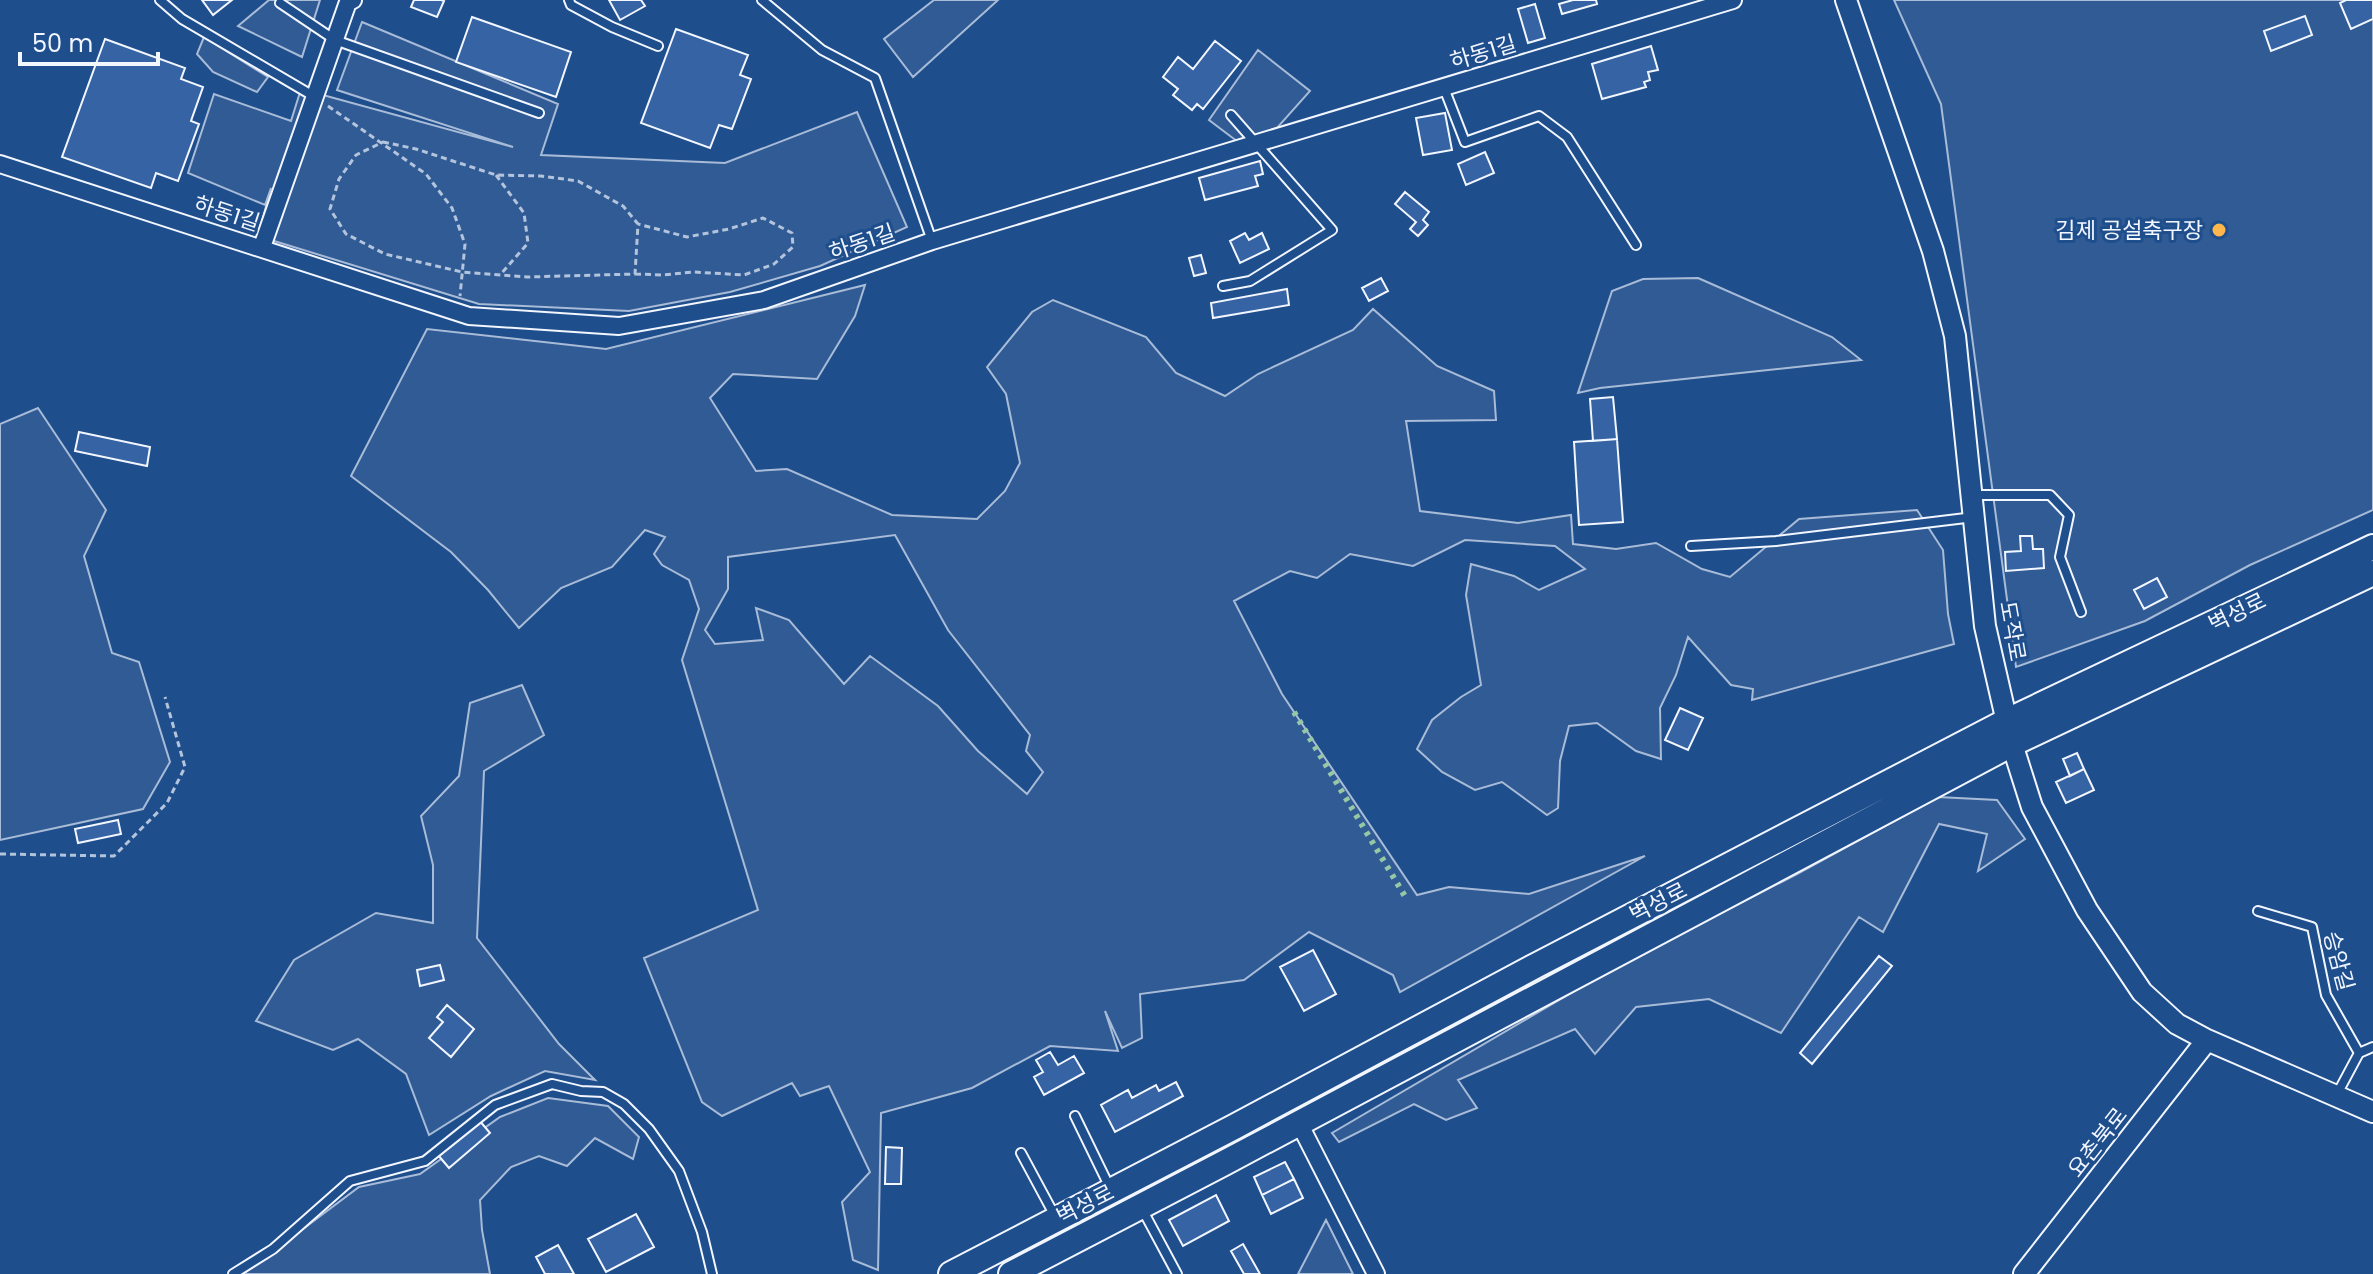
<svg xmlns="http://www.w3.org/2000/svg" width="2373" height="1274" font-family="Poppins,'Noto Sans KR',sans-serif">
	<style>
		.built { fill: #305b95; stroke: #a8bbd7; stroke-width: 2; fill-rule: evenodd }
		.building { fill: #3563a3; stroke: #f2f6ff; stroke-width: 2 }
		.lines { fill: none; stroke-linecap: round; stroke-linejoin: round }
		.service-casing { stroke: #f2f6ff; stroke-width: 12 }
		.minor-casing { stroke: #f2f6ff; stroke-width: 20 }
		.tertiary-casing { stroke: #f2f6ff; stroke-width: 24 }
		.secondary-casing { stroke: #f2f6ff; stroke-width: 28 }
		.path { stroke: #b3c4dc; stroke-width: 3; stroke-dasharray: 6 4; stroke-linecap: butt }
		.service { stroke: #1f4e8c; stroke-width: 8 }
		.minor { stroke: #1f4e8c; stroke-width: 16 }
		.tertiary { stroke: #1f4e8c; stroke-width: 20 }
		.secondary { stroke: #1f4e8c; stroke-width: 24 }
		.hedge { stroke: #97c8a6; stroke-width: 6; stroke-dasharray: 4 6; stroke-linecap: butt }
		.poi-dot { fill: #ffb74d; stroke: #1f4e8c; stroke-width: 3 }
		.labels { text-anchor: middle; stroke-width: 6; stroke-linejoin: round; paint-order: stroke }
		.street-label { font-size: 22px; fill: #f2f6ff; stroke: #1f4e8c }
		.poi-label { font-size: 22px; fill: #f2f6ff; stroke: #1f4e8c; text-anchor: end }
	</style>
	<rect width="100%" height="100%" fill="#1f4e8c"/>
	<path class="built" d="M269,0h51l-18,57 -64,-31z
		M934,0h64l-85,77 -29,-38z
		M1894,0h479v510l-123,55 -105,56 -129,46 -75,-563z
		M362,22l196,82 -17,51 184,8 132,-51 50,115 -87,39 -90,26 -101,19 -150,-7 -221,-68 13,-48 -6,17 -77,-32 26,-79 77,27 10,-32 212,58 -176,-57z
		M204,37l64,40 -11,15 -44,-20 -16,-18z
		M1258,50l52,41 -33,37 -39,14 -29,-22z
		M1698,278l134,59 29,23 -261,28 -22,5 34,-102 31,-12z
		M865,285l-10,31 -38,63 -84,-5 -23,24 46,73 31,-2 105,46 85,4 28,-28 15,-28 -14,-69 -19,-27 45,-55 21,-12 93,37 30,36 49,23 33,-22 95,-44 20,-21 64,57 57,25 2,29 -90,1 14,90 98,12 53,-8 2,29 43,5 40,-6 46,26 28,8 69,-58 118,-9 26,40 5,64 6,30 -202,56 1,-11 -22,-4 -43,-48 -12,38 -16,33 1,51 -25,-8 -39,-28 -28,3 -9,35 -2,47 -11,7 -45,-33 -27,8 -33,-18 -25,-23 15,-29 29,-23 20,-12 -15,-90 5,-31 43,12 25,14 46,-21 -30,-23 -90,-6 -52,26 -63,-12 -33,24 -27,-7 -56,30 48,93 135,201 32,-8 80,7 116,-38 -245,136 -7,-17 -84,-43 -65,48 -104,14 2,44 -20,10 -17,-37 13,40 -68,-5 -78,42 -91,25 -3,157 -25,-10 -11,-58 28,-30 -41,-86 -29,10 -8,-13 -70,33 -20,-14 -58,-144 114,-48 -76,-250 17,-51 -10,-29 -27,-15 -8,-11 11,-17 -20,-7 -33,37 -51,21 -42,40 -31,-38 -37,-38 -100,-76 76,-147 179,20zM895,535l53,95 82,105 -4,16 17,21 -16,22 -49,-43 -40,-45 -68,-50 -26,28 -55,-64 -33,-12 7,32 -48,4 -10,-14 23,-41v-32z
		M38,408l68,102 -22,46 28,97 27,9 31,100 -27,47 -143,31v-416z
		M522,685l22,50 -60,36 -7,167 82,106 36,36 -50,-9 -54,25 -62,39 -23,-61 -48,-35 -25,11 -77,-29 38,-61 82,-47 57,10v-58l-12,-49 38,-40 11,-73z
		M1938,797l59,3 28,39 -47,32 9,-37 -48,-10 -56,108 -24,-15 -78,116 -72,-34 -73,8 -41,47 -20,-25 -117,51 19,28 -31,12 -32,-16 -75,38 -7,-9 280,-164 185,-95z
		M548,1098l60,8 31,31 -6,22 -38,-21 -28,28 -28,-10 -28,11 -31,33 2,30 8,44h-247l116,-87 61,-13 80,-57z
		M1326,1220l27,54h-55z"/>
	<path class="building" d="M202,0h30l-19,15z
		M414,0h27l3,1 -7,16 -26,-10z
		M609,0h32l4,6 -25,14z
		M1573,0h23l1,4 -35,10 -3,-10z
		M2346,0h27v19l-22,10 -11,-26z
		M1535,4l10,34 -17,5 -10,-34z
		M2305,16l7,19 -41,16 -7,-20z
		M472,17l99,35 -15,45 -100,-35z
		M676,29l72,26 -8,20 11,4 -19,50 -13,-4 -9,23 -69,-25z
		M105,39l80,29 -4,11 22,8 -12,34 8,3 -21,57 -22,-8 -5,15 -89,-31z
		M1215,41l26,20 -38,48 -6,-5 -5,6 -19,-15 5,-6 -15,-12 15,-20 15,12z
		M1651,46l7,24 -10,2 2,8 -6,2 2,5 -44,12 -10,-35z
		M1445,113l7,37 -29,5 -7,-37z
		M1485,152l9,21 -28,12 -8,-21z
		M1260,161l3,13 -8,2 3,10 -53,14 -6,-22z
		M1405,192l24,20 -6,8 5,5 -10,11 -8,-7 6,-7 -21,-18z
		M1245,233l4,7 13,-7 7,16 -29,14 -10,-22z
		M1201,255l5,18 -12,3 -5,-18z
		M1381,278l7,13 -19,10 -7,-13z
		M1287,289l2,16 -76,13 -2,-15z
		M1613,397l4,42 -24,2 -3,-42z
		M79,432l71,15 -3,19 -72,-15z
		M1617,439l6,83 -44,3 -5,-83z
		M2020,536h12l1,13h10l1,19 -38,3 -1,-19 16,-1z
		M2157,578l10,19 -23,12 -10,-19z
		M1680,708l23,10 -15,32 -23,-10z
		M2077,753l7,16 -14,7 -7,-17z
		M2084,769l10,21 -28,13 -10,-21z
		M118,820l3,14 -43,9 -3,-14z
		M1313,950l23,44 -32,17 -24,-44z
		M1879,956l13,10 -80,98 -12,-11z
		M440,965l4,15 -24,6 -3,-16z
		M447,1005l27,24 -23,28 -22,-19 14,-16 -6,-5z
		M1050,1052l8,13 16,-9 10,17 -40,22 -10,-18 9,-5 -7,-12z
		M1176,1082l7,14 -68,36 -14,-27 27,-15 4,8 24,-13 3,6z
		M479,1120l11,13 -41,35 -11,-13z
		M886,1147l16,1 -1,36h-16z
		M1285,1162l9,17 -32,16 -8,-18z
		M1294,1179l9,19 -32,16 -9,-19z
		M1216,1195l13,26 -46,25 -14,-26z
		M636,1214l18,33 -48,25 -18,-33z
		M1243,1244l17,30h-16l-13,-23z
		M558,1245l16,29h-29l-9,-17z"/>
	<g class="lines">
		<defs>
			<path id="service" d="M160,0l22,19 133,78
				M569,0l2,5 41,22 46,19
				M762,0l60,50 53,28 57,163
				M280,3l55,37 204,73
				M1444,88l21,54 74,-26 28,21 69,108
				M1223,286l27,-5 82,-51 -101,-115
				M1973,495h77l19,20 -9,42 21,55
				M1691,546l85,-5 198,-24
				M2258,911l54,16 14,68 33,58 -23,43
				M2359,1053l14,-6
				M1075,1116l36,74
				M1021,1153l35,65
				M1141,1207l36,67
				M233,1274l40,-25 77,-68 75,-20 70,-56 57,-21 29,7 22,1 21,12 25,25 30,42 23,61 10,42"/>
			<path id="minor" d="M0,164l469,152 150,10 145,-26 168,-59 801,-241
				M262,247l86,-245 5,-2
				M1299,1123l77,151"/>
			<path id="tertiary" d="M1846,0l87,251 22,85 30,290 27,118 20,63 55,103 55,82 35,32 30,16 166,72
				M2024,1274l183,-234"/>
			<path id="secondary" d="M951,1274l283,-147 303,-162 470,-244 366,-174
				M1011,1274l213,-111 788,-419 361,-171"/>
		</defs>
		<use href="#service" class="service-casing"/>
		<use href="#minor" class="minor-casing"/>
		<use href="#tertiary" class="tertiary-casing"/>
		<use href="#secondary" class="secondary-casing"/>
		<path class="path" d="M328,106l98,68 26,34 13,36 -5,52
			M383,142l33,7 80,26 45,1 37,5 45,25 15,18 -3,50 -108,3 -65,-5 -77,-18 -39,-20 -16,-25 9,-30 17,-24z
			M496,175l28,38 4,30 -28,32
			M635,274l27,1 32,-3 50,3 30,-11 19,-17 -1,-14 -29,-15 -34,11 -42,8 -49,-13
			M0,854l114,2 53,-53 18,-36 -20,-70"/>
		<use href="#service" class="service"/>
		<use href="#minor" class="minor"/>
		<use href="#tertiary" class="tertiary"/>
		<use href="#secondary" class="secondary"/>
		<path class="hedge" d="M1294,712l112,186"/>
	</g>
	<circle class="poi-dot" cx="2219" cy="230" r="8"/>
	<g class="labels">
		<g class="street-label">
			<text transform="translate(1483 52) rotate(-17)" y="8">하동1길</text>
			<text transform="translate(227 213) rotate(18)" y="8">하동1길</text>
			<text transform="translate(862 242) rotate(-19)" y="8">하동1길</text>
			<text transform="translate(2237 612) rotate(-26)" y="8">벽성로</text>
			<text transform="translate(2013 631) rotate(80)" y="8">도작로</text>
			<text transform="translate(1658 902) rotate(-27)" y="8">벽성로</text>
			<text transform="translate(2339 961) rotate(75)" y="8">승암길</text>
			<text transform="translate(2097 1142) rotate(-52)" y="8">요촌북로</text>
			<text transform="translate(1085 1204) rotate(-27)" y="8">벽성로</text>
		</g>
		<g class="poi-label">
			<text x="2203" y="238">김제 공설축구장</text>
		</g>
	</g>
	<path d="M20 52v12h138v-12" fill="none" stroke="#f2f6ff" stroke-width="4"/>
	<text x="32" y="52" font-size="24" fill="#f2f6ff" stroke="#1f4e8c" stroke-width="6" paint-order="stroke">50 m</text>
</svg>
